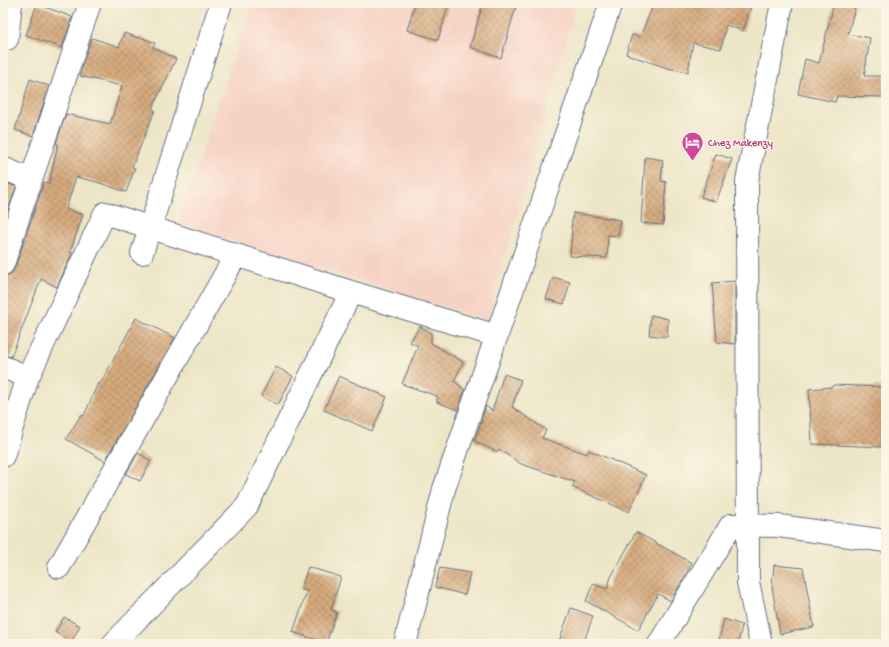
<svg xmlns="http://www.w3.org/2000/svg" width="889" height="647" font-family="'Gochi Hand',sans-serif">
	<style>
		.built { fill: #f6d2c4 }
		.building { fill: url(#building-cross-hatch) }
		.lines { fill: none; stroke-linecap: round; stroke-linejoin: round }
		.minor-casing { stroke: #646f82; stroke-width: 24 }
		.minor { stroke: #fff; stroke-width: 22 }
		.labels { text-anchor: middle; stroke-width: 3; stroke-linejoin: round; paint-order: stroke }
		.hotel-label { font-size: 11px; fill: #b23c85; stroke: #fcf5e5; text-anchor: start }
	</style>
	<defs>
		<pattern id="building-cross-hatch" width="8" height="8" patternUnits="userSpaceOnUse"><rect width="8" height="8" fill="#d6aa7d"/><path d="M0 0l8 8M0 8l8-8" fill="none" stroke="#ad8b6a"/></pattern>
	</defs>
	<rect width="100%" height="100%" fill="#fcf5e5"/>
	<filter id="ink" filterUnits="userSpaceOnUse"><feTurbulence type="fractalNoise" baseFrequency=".025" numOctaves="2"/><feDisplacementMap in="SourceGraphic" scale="8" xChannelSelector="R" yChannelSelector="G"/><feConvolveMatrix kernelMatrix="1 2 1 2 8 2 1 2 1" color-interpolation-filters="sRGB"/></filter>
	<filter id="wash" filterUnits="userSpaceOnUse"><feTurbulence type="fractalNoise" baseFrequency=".012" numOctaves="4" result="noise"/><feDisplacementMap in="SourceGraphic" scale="16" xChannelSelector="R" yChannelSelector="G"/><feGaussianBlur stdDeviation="0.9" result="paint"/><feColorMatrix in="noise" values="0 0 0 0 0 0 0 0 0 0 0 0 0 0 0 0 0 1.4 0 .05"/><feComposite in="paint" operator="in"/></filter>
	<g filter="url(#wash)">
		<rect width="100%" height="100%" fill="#ece5c6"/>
		<path class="built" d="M251,3h326l-90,317 -309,-96z"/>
		<g id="blocks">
			<path class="building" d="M415,3h34l-11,37 -31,-10z
				M483,3h34l-16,55 -31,-11z
				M654,3h98l-9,28 -17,-6 -5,24 -28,-6 -5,29 -21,-4 -41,-14 6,-19 8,2z
				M834,3h22l-8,31 22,4 -6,38h21l-1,21 -47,-1 -2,6 -37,-8 7,-35 14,4z
				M37,4l35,13 -10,31 -36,-13z
				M124,33l15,5 1,-1 15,6 -2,4 23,12 -24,50 3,1 -23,57 3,1 -9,24 -29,-10 -21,-5 -10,32 17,6 -13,37 2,1 -15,34 -16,-8 -30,78 -8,-2v-79h3l5,-2 4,-6 29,-86 5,2 9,-40 -2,-1 10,-29 44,10 12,-38 -42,-10 4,-16 8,-22 27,9z
				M30,79l19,7 -16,50 -18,-6z
				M716,154l16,5 -16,43 -15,-5z
				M645,157l18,3 -2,21 5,1 -3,43 -22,-2z
				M9,184l7,3 -13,37v-22z
				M573,213l48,7 -3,16 -10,-1 -1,23 -37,-2 2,-26 -1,-1z
				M553,277l17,5 -6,22 -18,-5z
				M735,281v63l-18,-2 -5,-59z
				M651,315l17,4 -1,18 -18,-2z
				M136,318l39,20 -70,123 -39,-22 15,-24 3,1 14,-33 2,1z
				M420,326l11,7v10l32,19 -9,19 11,9 -7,20 -21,-8v-6l-35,-12 16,-38 -8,-4z
				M276,367l17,9 -15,29 -17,-9z
				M504,374l17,6 -9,27 34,23 -4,8 45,16 2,-4 57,25 -17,37 -57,-25 3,-5 -54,-18 -22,-15 -2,3 -23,-11 8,-21 -1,-1 5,-13 6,5z
				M339,376l48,21 -15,34 -48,-21z
				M833,385l52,2 -3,60 -70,-3 -3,-55 23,-2z
				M138,453l13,8 -11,20 -14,-7z
				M636,532l56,31 -21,38 -13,-7 -20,36 -52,-29 7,-17 14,5 4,-12z
				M774,565l29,3 11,59 -34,7 -8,-47z
				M308,567l33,10 -10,33 6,2 -11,31 -33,-11 14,-41 -6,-2z
				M440,568l30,5 -5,22 -30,-8z
				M571,608l22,8 -10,28h-25z
				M64,617l16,9 -9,16 -16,-10z
				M724,619l18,6 -4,19h-20z"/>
		</g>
	</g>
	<g filter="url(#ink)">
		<use href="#blocks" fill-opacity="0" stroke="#646f82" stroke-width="1"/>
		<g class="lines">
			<defs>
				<path id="minor" d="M7,39l4,-36
					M3,168l28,12
					M142,253l79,-250
					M3,264l87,-261
					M3,367l25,10
					M3,456l25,-79 77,-164 246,79 146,44
					M59,567l177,-312
					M113,644l134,-138 104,-214
					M405,644l39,-155 167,-486
					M659,644l72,-119 48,1 107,15
					M761,644l-13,-62 -1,-401 35,-178"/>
			</defs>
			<use href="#minor" class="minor-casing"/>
			<use href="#minor" class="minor"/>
		</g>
	</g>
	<defs>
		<symbol id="hotel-pin" viewBox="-11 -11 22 30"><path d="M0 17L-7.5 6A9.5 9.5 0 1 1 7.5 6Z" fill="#d1479c" stroke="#fcf5e5"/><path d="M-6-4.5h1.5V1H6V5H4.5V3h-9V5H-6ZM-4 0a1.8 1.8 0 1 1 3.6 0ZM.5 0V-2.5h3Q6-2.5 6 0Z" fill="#fff"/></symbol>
	</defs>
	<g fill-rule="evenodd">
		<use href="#hotel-pin" x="680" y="130" width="25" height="34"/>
	</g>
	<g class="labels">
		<g class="hotel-label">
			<text x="708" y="146">Chez Makenzy</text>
		</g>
	</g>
	<rect width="889" height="647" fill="none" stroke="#fcf5e5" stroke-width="16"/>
</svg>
